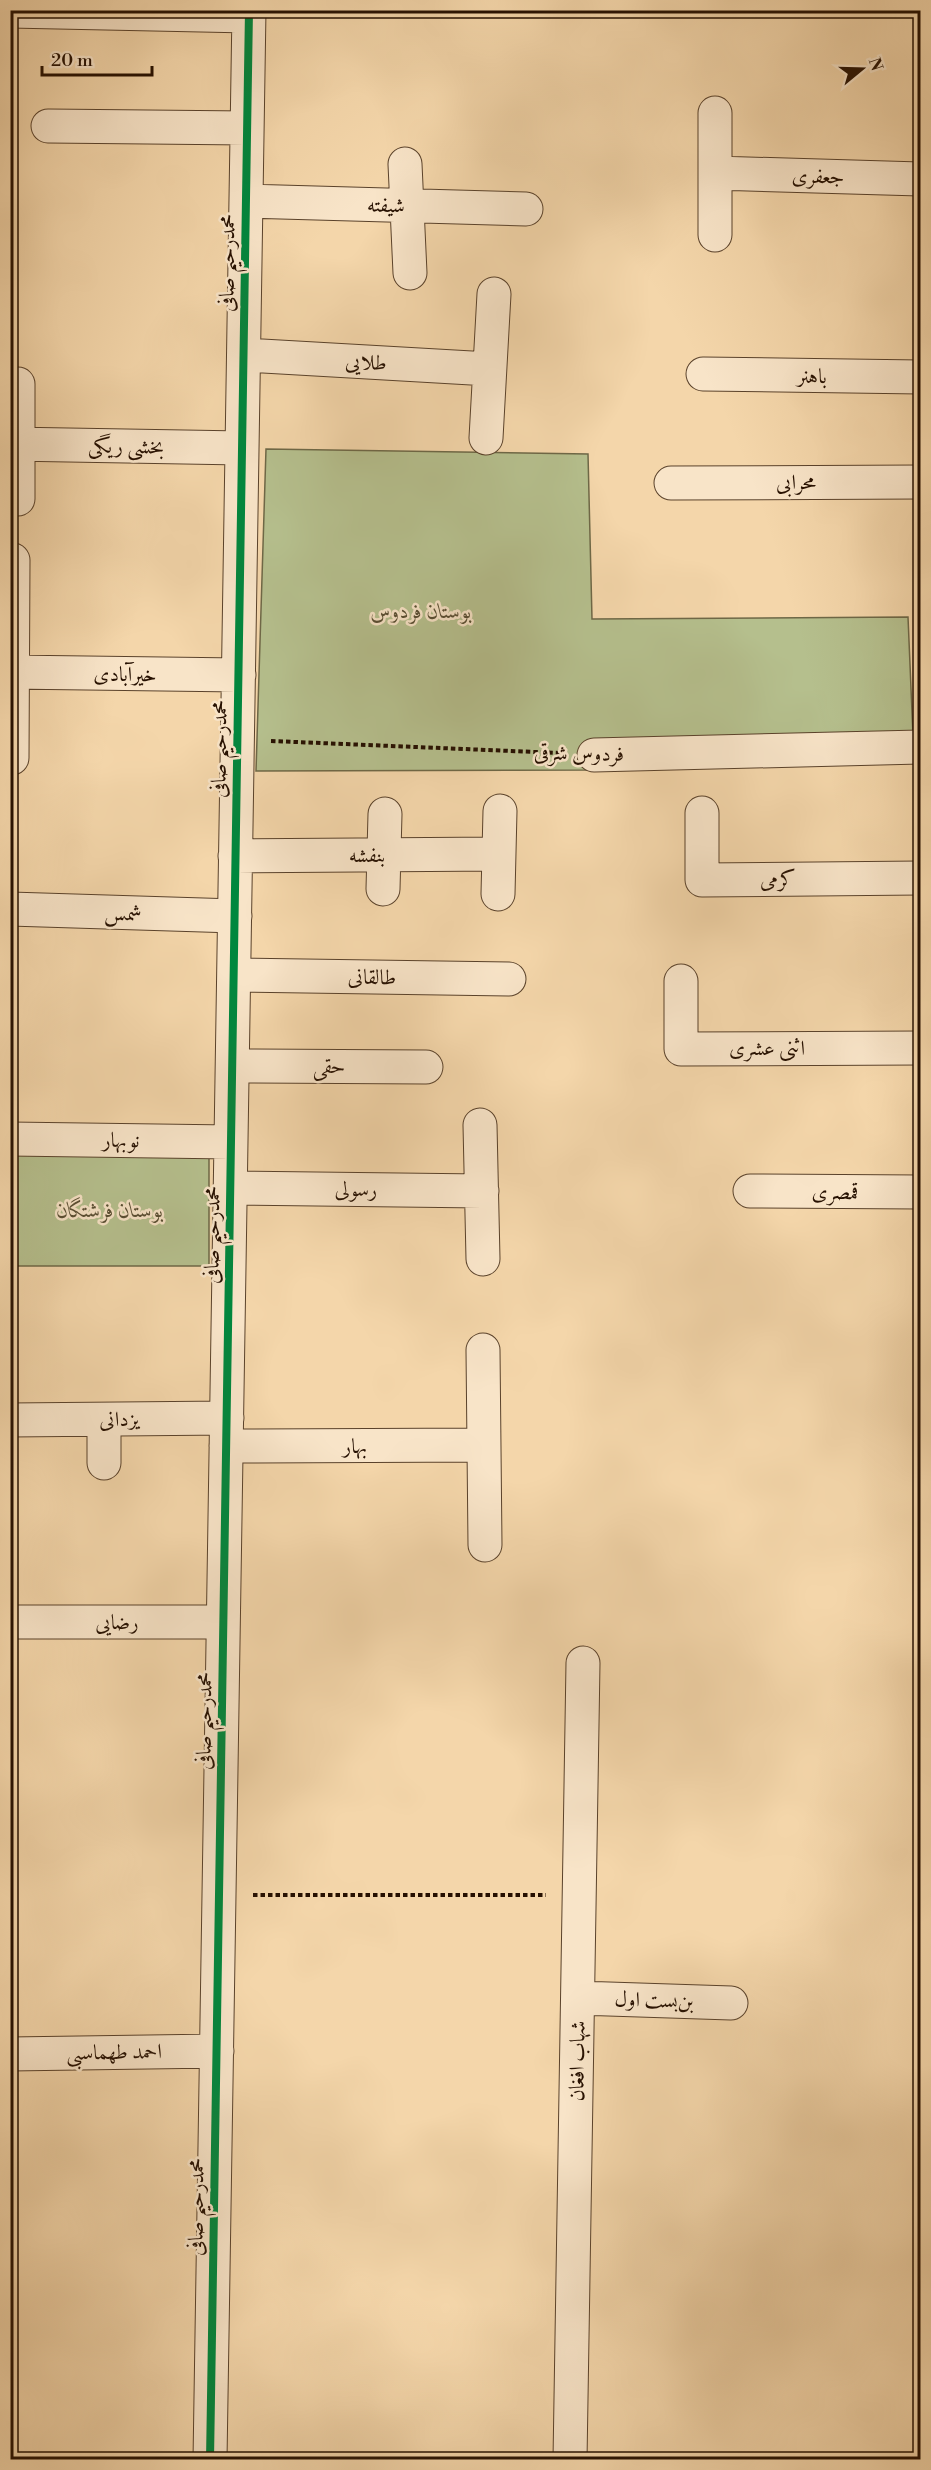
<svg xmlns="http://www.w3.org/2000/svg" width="931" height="2470" font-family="'Libre Bodoni',Amiri,serif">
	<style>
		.green { fill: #b5bf8d; stroke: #6e6847; stroke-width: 1.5 }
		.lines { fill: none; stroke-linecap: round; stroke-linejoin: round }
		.minor-casing { stroke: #5a422b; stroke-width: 35 }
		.path { stroke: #261001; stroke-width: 4; stroke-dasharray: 4.5 3; stroke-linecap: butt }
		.minor { stroke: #f8e4c8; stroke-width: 33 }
		.cycleway-casing { stroke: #f8e4c8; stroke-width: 11 }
		.cycleway { stroke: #00873e; stroke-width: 8 }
		.labels { text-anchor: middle; stroke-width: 5; stroke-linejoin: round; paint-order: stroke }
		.street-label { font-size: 21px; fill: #261001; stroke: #f8e4c8 }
		.park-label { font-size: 21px; font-style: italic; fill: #584d32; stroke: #f8e4c8 }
	</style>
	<rect width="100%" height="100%" fill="#f4d6aa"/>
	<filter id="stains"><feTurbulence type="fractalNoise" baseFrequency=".00333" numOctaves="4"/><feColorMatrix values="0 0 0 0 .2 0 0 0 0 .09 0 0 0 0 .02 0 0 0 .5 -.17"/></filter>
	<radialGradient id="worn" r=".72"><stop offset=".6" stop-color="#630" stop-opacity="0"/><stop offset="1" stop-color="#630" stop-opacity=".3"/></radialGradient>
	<path class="green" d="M266,449l322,5 4,165 316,-2 5,119 -323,34 -334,1z
		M209,1154v112h-198l-1,-111z"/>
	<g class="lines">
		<defs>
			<path id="minor" d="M10,11l239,5
				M715,113v122
				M48,126l199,2
				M405,164l5,109
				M715,173l205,6
				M246,201l280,8
				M244,355l245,14
				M703,374l217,3
				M486,438l8,-144
				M10,444l232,4
				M671,483l249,-1
				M18,499v-115
				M10,672l229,3
				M594,755l326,-8
				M12,758l1,-198
				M702,813v67l218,-2
				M235,856l263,-2
				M383,889l2,-75
				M498,894l2,-83
				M10,909l225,7
				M234,975l275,4
				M681,981v68l239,-1
				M233,1066l193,1
				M480,1125l3,134
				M10,1139l221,3
				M230,1188l252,3
				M750,1191l170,1
				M483,1350l2,195
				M10,1420l217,-2
				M104,1420v43
				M226,1446l258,-1
				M10,1622h213
				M578,1998l153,5
				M10,2054l207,-3
				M210,2460l39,-2450
				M570,2460l13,-797"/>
		</defs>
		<use href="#minor" class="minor-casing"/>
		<path class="path" d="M271,741l289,12
			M253,1895h293"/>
		<use href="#minor" class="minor"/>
		<defs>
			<path id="cycleway" d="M210,2460l39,-2450"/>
		</defs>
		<use href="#cycleway" class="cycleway-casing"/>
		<use href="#cycleway" class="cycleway"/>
	</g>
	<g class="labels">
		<g class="street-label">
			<text transform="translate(818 176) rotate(1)" y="7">جعفری</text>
			<text transform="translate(386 205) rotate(2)" y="7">شیفته</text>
			<text transform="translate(227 263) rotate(-89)" y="7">محمدرحیم صافی</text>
			<text transform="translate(366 362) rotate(3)" y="7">طلایی</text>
			<text transform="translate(812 376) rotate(1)" y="7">باهنر</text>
			<text transform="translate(126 446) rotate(1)" y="7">بخشی ریگی</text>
			<text x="796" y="489">محرابی</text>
			<text transform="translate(125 674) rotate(1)" y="7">خیرآبادی</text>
			<text transform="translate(219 749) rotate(-89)" y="7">محمدرحیم صافی</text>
			<text transform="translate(579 753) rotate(1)" y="7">فردوس شرقی</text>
			<text x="367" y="862">بنفشه</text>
			<text x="778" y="886">کرمی</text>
			<text transform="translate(123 913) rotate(2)" y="7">شمس</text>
			<text transform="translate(372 977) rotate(1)" y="7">طالقانی</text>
			<text x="767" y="1055">اثنی عشری</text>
			<text x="329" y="1073">حقی</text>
			<text transform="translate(121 1140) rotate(1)" y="7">نوبهار</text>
			<text transform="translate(356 1189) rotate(1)" y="7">رسولی</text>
			<text transform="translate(835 1192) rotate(1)" y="7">قمصری</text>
			<text transform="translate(212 1235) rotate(-89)" y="7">محمدرحیم صافی</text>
			<text x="119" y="1426">یزدانی</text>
			<text x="355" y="1453">بهار</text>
			<text x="117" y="1629">رضایی</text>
			<text transform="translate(204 1721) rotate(-89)" y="7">محمدرحیم صافی</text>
			<text transform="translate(654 2000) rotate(2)" y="7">بن‌بست اول</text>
			<text transform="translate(114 2052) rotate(-1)" y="7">احمد طهماسبی</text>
			<text transform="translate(577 2061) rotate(-89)" y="7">شهاب افغان</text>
			<text transform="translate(196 2207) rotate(-89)" y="7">محمدرحیم صافی</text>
		</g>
		<g class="park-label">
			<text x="421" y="618">بوستان فردوس</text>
			<text x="110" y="1217">بوستان فرشتگان</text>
		</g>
	</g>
	<rect width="931" height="2470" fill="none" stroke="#f4d6aa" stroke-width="36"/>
	<rect x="12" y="12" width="907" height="2446" fill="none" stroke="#261001" stroke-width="3"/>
	<rect x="18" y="18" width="895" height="2434" fill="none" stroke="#261001" stroke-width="1.5"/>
	<g transform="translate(862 69) rotate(71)" stroke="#f8e4c8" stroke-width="4.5" paint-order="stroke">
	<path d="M0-4.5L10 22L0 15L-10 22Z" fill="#261001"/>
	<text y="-9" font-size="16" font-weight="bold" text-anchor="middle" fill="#261001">N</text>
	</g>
	<path d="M42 66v9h110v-9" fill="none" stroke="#261001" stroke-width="3"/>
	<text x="51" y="66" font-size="18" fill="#261001" stroke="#f8e4c8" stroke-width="4.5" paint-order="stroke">20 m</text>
	<rect width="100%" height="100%" filter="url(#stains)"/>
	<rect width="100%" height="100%" fill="url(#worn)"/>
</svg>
